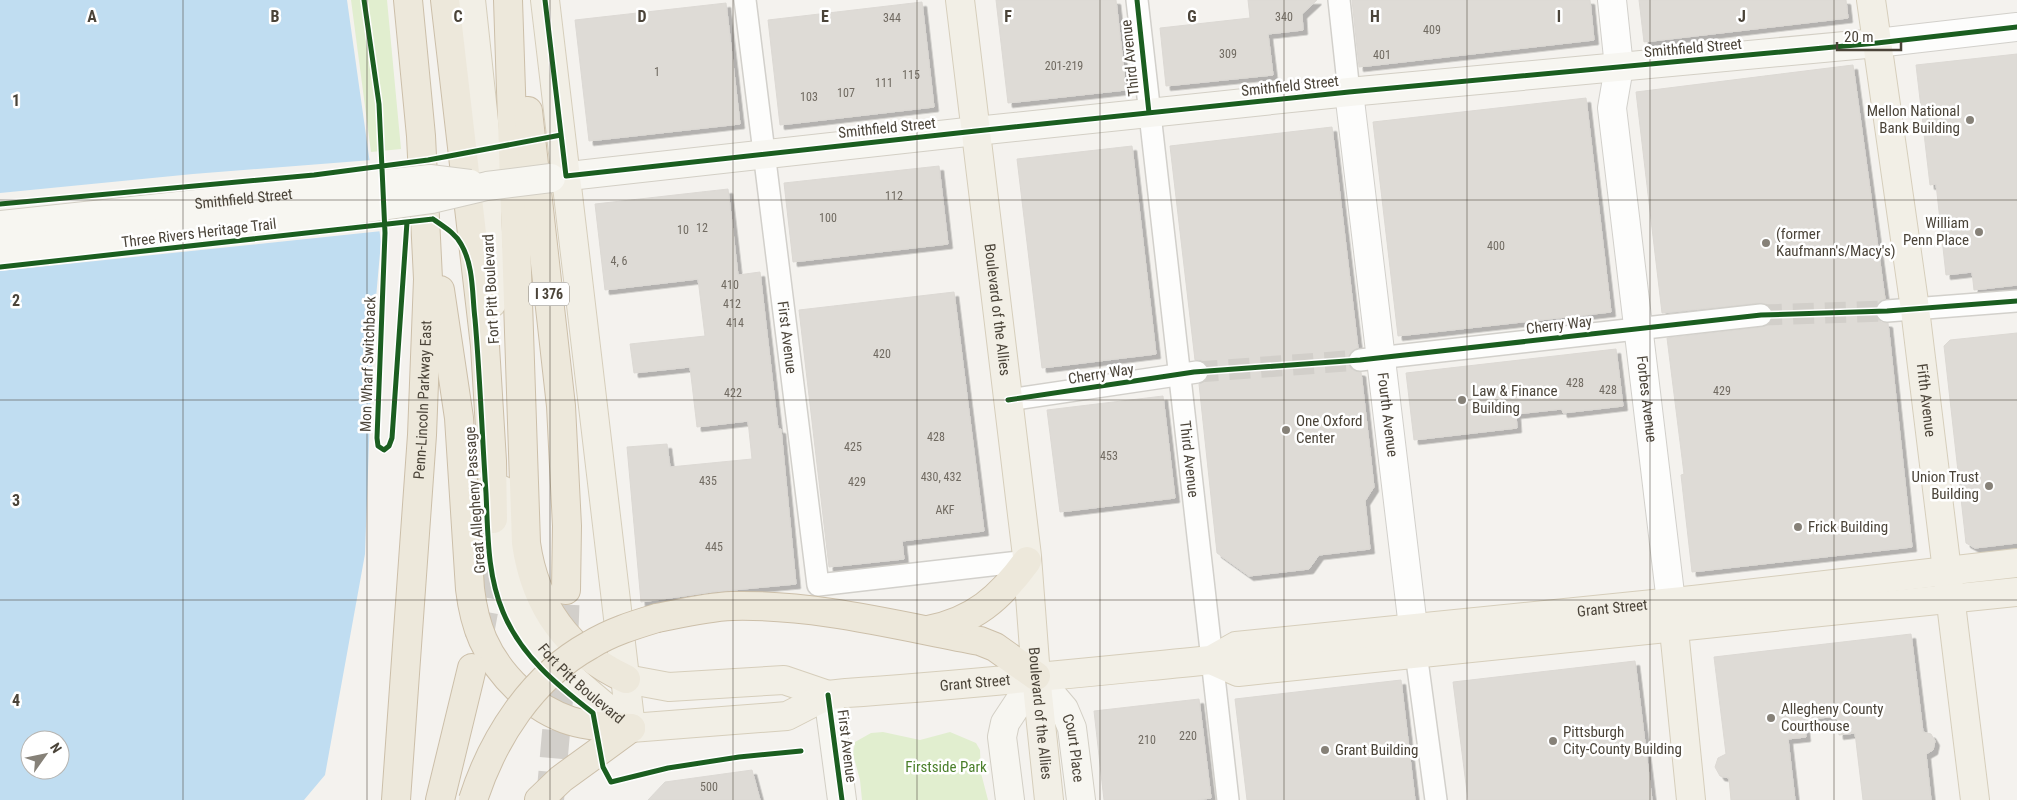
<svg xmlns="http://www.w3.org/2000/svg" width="2017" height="800" font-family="'Roboto Condensed',sans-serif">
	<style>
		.green { fill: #e1eecf }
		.water { fill: #c0ddf1; fill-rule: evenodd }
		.pier { fill: #f4f2ee }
		.building { fill: #dedbd6; stroke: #dcd9d4; filter: url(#shadow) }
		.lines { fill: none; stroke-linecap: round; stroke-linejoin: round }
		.minor-tunnel { stroke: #d2cfca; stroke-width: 21; stroke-dasharray: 21 11; stroke-linecap: butt }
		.motorway-tunnel { stroke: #d2cfca; stroke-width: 28; stroke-dasharray: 28 14; stroke-linecap: butt }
		.minor-casing { stroke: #d2d0cb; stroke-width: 24 }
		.tertiary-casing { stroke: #d2d0cb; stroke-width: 30 }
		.secondary-casing { stroke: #d3cfc5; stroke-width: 30 }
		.primary-casing { stroke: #d6cebb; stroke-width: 30 }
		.motorway-casing { stroke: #ccbfa9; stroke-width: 30 }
		.minor { stroke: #fdfdfc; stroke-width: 21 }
		.tertiary { stroke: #fdfdfc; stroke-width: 28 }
		.secondary { stroke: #f7f6f1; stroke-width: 28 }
		.primary { stroke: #f2efe6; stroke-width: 28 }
		.motorway { stroke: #ede8db; stroke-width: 28 }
		.secondary-bridge-casing { stroke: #d3cfc5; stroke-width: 30; stroke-linecap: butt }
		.motorway-bridge-casing { stroke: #ccbfa9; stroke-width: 30; stroke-linecap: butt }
		.secondary-bridge { stroke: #f7f6f1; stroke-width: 28 }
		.motorway-bridge { stroke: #ede8db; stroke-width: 28 }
		.cycleway-casing { stroke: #fff; stroke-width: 8 }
		.cycleway { stroke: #1b5e20; stroke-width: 5 }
		.grid { fill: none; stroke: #4b4439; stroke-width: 1; stroke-opacity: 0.55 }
		.poi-dot { fill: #868178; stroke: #fff; stroke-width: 2 }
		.labels { text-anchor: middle; stroke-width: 5; stroke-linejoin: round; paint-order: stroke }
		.number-label { font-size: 12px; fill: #706a61 }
		.shield { fill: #fff; stroke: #817c74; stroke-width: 1 }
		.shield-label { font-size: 14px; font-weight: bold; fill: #4b4439 }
		.street-label { font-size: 15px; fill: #4b4439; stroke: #fff }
		.poi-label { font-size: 15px; fill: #4b4439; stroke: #fff; text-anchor: start }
		.park-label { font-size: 15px; fill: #4a7f2a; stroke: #fff }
		.grid-label { font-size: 16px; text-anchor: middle; font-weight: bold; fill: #4b4439; stroke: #fff; stroke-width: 5; stroke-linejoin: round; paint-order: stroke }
	</style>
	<defs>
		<filter id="shadow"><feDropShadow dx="4.5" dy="4.5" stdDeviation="0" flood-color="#0004"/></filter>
	</defs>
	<rect width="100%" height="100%" fill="#f4f2ee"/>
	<path class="green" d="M351,0h36l14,149 -30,3z
		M883,732l37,8 30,-8 26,11 4,7 1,23 7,27h-126l-2,-20 -7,-26 2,-12 16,-9z"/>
	<path class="water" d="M0,0h347l34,242 -8,89 -8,223 -40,221 -21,25h-304zM30,740h30v30h-30z"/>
	<path class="pier" d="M372,160l10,71 -382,40v-78l193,-19z"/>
	<path class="building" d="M996,0h120l10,90 -118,13z
		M1248,0h69l-15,14 1,16 -35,4 5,41 -107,11 -6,-58 90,-10z
		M1352,0h238l4,40 -235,27z
		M1639,0h207l2,18 -204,24z
		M922,2l12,105 -154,18 -12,-105z
		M726,3l14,121 -151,17 -14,-121z
		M2017,54v231l-43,5 -2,-18 -26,3 -10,-91 -6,1 -14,-120z
		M1853,65l32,234 -9,6 -1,7 1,6 5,4 7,1 24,224 -220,25 -11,-97 3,-1 -17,-136 95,-11 6,-2 4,-5 1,-7 -2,-6 -5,-3 -6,-1 -98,10 -26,-221z
		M1586,98l25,214 -213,24 -25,-214z
		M1332,127l26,221 -9,7 -1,7 2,6 5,3 6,1 13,115 -9,14 5,48 -51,6 -10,14 -60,7 -32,-23 -18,-169 6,-3 3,-4 1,-6 -3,-7 -5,-4h-6l-25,-214z
		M1132,146l24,208 -114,14 -25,-209z
		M939,166l9,78 -155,18 -9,-79z
		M728,189l10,86 22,-3 18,157h3l15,155 -84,8 -71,10 -14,-155 40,-3 3,23 82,-8 -4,-38 -51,6 -7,-60 -56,6 -4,-29 75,-8 -7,-57 -93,11 -10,-86z
		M954,292l30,239 -82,10 2,18 -75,8 -30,-257z
		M2017,333v210l-42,5 -9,-5 -22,-197 6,-6z
		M1616,349l7,57 -60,7 -1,-4 -46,5 1,14 -103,12 -8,-67z
		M1163,396l12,102 -115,14 -13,-102z
		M1911,634l12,98 8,2 4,7 -2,9 -7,4 5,46h-68l-8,-67 -16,2 -2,-19 -33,4 2,17 -18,2 7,61h-64l-2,-22 -9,-2 -5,-9 3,-9 8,-4 -12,-97z
		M1635,661l17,139h-184l-15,-118z
		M1401,680l14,120h-168l-12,-101z
		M1199,699l12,99 -14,2h-93l-10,-89z
		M752,770l8,30h-112l17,-18z"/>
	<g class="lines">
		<path class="minor-tunnel" d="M1761,315l126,-4
			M1197,372l163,-12"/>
		<path class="motorway-tunnel" d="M479,639l11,-60 3,-60
			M550,800l14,-157 2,-53"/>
		<defs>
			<g id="minor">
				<path id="s1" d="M745,0l73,585 209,-24"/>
				<path id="s2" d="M1137,0l91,800"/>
				<path d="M1339,0l10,92"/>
				<path d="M1887,311l130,-10"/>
				<path d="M1360,360l401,-45"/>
				<path d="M1008,400l189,-28"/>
				<path d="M1416,653l20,147"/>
			</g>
			<g id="tertiary">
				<path id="s3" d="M1612,0l7,67 -7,41 59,494"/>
				<path d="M1877,43l140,-16"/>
				<path id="s4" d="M1349,92l67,560"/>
			</g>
			<g id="secondary">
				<path d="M551,178l425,-47 373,-39 528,-49"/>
				<path d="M828,695l14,105"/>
				<path id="s5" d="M1010,800l-8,-63 3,-14 31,-47 28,33 8,19 9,72"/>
			</g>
			<g id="primary">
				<path d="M471,0l16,149v65l5,89"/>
				<path d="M545,0l86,728"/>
				<path id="s6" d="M960,0l67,556 9,120 13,124"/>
				<path id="s7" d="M1871,0l44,309 60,491"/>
				<path id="s8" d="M502,490c2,33 1,67 10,99 16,62 73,100 119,139"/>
				<path d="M1672,610l19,190"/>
				<path d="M1211,660l27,12 779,-80"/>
				<path d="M626,679l43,8 115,-7 44,15"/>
				<path id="s9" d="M631,728l156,-12 41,-21 18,-2c122,-8 243,-21 365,-33l25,-14 10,-1 447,-45 324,-37"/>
			</g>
			<g id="motorway">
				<path d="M445,0l40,346 7,115 1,58"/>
				<path d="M508,0l18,543c9,63 42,109 100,136"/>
				<path d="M528,111l33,295 6,120 -1,64"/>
				<path d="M440,290l19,128 11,171c2,17 6,35 13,51 16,36 50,69 88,81 19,6 40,6 60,7"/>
				<path d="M657,618c25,-5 50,-11 75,-12 84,-2 167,20 248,35l15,6 41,29"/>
				<path d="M928,630c46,-9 72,-32 99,-69"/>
				<path id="s10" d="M396,800l26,-365 6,-156 -7,-143 -13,-136"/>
				<path d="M440,800l32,-132"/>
				<path d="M539,800l22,-21 70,-51"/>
			</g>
		</defs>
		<use href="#minor" class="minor-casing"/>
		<use href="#tertiary" class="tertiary-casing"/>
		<use href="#secondary" class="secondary-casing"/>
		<use href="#primary" class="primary-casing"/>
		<use href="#motorway" class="motorway-casing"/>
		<use href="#minor" class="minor"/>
		<use href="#tertiary" class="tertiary"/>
		<use href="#secondary" class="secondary"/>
		<use href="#primary" class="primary"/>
		<use href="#motorway" class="motorway"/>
		<defs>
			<g id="secondary-bridge">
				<path id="s11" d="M0,225l430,-46 40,5"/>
				<path d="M0,250l275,-29 157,-22 55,-13 64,-8"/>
			</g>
			<path id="motorway-bridge" d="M473,800c20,-62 59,-123 117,-155 21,-13 44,-20 67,-27"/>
		</defs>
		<use href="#secondary-bridge" class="secondary-bridge-casing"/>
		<use href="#motorway-bridge" class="motorway-bridge-casing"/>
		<use href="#secondary-bridge" class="secondary-bridge"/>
		<use href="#motorway-bridge" class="motorway-bridge"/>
		<defs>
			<path id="cycleway" d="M364,0l15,104 6,129 -8,205 1,8 6,4 5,-4 3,-8 15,-216
				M545,0l21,176 410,-45 373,-39 528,-49 140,-16
				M1137,0l12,113
				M0,204l314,-29 114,-15 133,-25
				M433,219c11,8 22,14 28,25 13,22 11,51 14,75 5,57 7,116 11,174 2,40 1,81 17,119 18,44 54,73 90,101l10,54 8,15
				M0,267l433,-48
				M1008,400l186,-28 166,-12 401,-45 126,-4 130,-10
				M828,695l14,105
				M611,782l57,-14 71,-11 62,-6"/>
		</defs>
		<use href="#cycleway" class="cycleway-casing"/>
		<use href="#cycleway" class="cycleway"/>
	</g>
	<path class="grid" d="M183,0v800M367,0v800M550,0v800M733,0v800M917,0v800M1100,0v800M1284,0v800M1467,0v800M1650,0v800M1834,0v800M0,200h2017M0,400h2017M0,600h2017"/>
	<g class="poi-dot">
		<circle cx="1970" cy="120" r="5"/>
		<circle cx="1979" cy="232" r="5"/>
		<circle cx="1766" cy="243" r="5"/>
		<circle cx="1462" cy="400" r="5"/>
		<circle cx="1286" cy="430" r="5"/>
		<circle cx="1989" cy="486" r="5"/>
		<circle cx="1798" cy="527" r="5"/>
		<circle cx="1771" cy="718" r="5"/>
		<circle cx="1553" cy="741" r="5"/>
		<circle cx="1325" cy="750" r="5"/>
	</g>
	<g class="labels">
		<g class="number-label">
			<text x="1284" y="21">340</text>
			<text x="892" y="22">344</text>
			<text x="1432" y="34">409</text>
			<text x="1228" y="58">309</text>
			<text x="1382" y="59">401</text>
			<text x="1064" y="70">201-219</text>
			<text x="657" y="76">1</text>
			<text x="911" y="79">115</text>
			<text x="884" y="87">111</text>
			<text x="846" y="97">107</text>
			<text x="809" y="101">103</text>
			<text x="894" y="200">112</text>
			<text x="828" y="222">100</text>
			<text x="702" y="232">12</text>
			<text x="683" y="234">10</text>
			<text x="1496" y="250">400</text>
			<text x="619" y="265">4, 6</text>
			<text x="730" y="289">410</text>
			<text x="732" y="308">412</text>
			<text x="735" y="327">414</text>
			<text x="882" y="358">420</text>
			<text x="1575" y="387">428</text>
			<text x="1608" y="394">428</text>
			<text x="1722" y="395">429</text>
			<text x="733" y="397">422</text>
			<text x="936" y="441">428</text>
			<text x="853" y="451">425</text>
			<text x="1109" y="460">453</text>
			<text x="941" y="481">430, 432</text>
			<text x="708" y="485">435</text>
			<text x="857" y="486">429</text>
			<text x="945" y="514">AKF</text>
			<text x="714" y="551">445</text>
			<text x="1188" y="740">220</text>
			<text x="1147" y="744">210</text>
			<text x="709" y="791">500</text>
		</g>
		<rect class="shield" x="529" y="282.5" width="40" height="23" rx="4"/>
		<g class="shield-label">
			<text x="549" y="299">I 376</text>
		</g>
		<g class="street-label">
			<text transform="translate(1693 48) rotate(-5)" y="5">Smithfield Street</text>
			<text transform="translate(1130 58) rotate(-96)" y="5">Third Avenue</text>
			<text transform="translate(1290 86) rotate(-6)" y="5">Smithfield Street</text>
			<text transform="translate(887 128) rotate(-6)" y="5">Smithfield Street</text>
			<text dy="5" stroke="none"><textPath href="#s11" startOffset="245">Smithfield Street</textPath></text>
			<text transform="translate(199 233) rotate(-7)" y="5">Three Rivers Heritage Trail</text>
			<text transform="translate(491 289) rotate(-93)" y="5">Fort Pitt Boulevard</text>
			<text dy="5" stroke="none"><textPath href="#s6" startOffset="312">Boulevard of the Allies</textPath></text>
			<text transform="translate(1559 325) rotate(-7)" y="5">Cherry Way</text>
			<text dy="5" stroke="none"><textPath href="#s1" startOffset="340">First Avenue</textPath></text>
			<text transform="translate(368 364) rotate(-88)" y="5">Mon Wharf Switchback</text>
			<text transform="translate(1101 374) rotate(-9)" y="5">Cherry Way</text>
			<text dy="5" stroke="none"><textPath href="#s10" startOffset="401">Penn-Lincoln Parkway East</textPath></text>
			<text dy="5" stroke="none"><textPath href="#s3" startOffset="402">Forbes Avenue</textPath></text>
			<text dy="5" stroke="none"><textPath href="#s7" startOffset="404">Fifth Avenue</textPath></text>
			<text dy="5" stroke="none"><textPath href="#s4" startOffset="325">Fourth Avenue</textPath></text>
			<text dy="5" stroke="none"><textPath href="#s2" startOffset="462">Third Avenue</textPath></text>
			<text transform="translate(475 500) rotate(-94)" y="5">Great Allegheny Passage</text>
			<text dy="5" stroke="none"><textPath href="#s9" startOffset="994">Grant Street</textPath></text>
			<text dy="5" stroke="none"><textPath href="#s8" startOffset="219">Fort Pitt Boulevard</textPath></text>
			<text dy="5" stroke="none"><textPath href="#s9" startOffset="350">Grant Street</textPath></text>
			<text dy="5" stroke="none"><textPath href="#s6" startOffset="718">Boulevard of the Allies</textPath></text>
			<text transform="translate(847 746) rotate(83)" y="5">First Avenue</text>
			<text dy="5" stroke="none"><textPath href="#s5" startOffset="218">Court Place</textPath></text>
		</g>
		<g class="poi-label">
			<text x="1960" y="116" text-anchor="end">Mellon National<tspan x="1960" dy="17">Bank Building</tspan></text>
			<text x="1969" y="228" text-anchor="end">William<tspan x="1969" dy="17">Penn Place</tspan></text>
			<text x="1776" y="239">(former<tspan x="1776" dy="17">Kaufmann's/Macy's)</tspan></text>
			<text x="1472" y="396">Law &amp; Finance<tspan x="1472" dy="17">Building</tspan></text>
			<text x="1296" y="426">One Oxford<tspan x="1296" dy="17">Center</tspan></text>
			<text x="1979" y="482" text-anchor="end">Union Trust<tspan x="1979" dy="17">Building</tspan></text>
			<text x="1808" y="532">Frick Building</text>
			<text x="1781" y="714">Allegheny County<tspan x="1781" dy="17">Courthouse</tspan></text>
			<text x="1563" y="737">Pittsburgh<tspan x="1563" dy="17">City-County Building</tspan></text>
			<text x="1335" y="755">Grant Building</text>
		</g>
		<g class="park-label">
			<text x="946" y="772">Firstside Park</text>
		</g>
	</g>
	<g class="grid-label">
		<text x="92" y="22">A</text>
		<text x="275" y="22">B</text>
		<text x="458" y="22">C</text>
		<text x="642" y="22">D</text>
		<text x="825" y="22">E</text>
		<text x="1008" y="22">F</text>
		<text x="1192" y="22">G</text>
		<text x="1375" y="22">H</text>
		<text x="1559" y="22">I</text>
		<text x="1742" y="22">J</text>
		<text x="16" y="106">1</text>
		<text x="16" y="306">2</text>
		<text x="16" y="506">3</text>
		<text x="16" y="706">4</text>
	</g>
	<g transform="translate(45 755) rotate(57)"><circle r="24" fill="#ffffff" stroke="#b7b4b0"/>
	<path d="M0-4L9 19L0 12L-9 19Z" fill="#868178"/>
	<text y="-8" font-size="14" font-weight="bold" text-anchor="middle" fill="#4b4439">N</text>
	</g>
	<path d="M1837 42v8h64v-8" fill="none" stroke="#4b4439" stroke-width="2.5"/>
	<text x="1844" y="42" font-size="15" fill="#4b4439" stroke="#ffffff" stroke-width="4" paint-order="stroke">20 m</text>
</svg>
